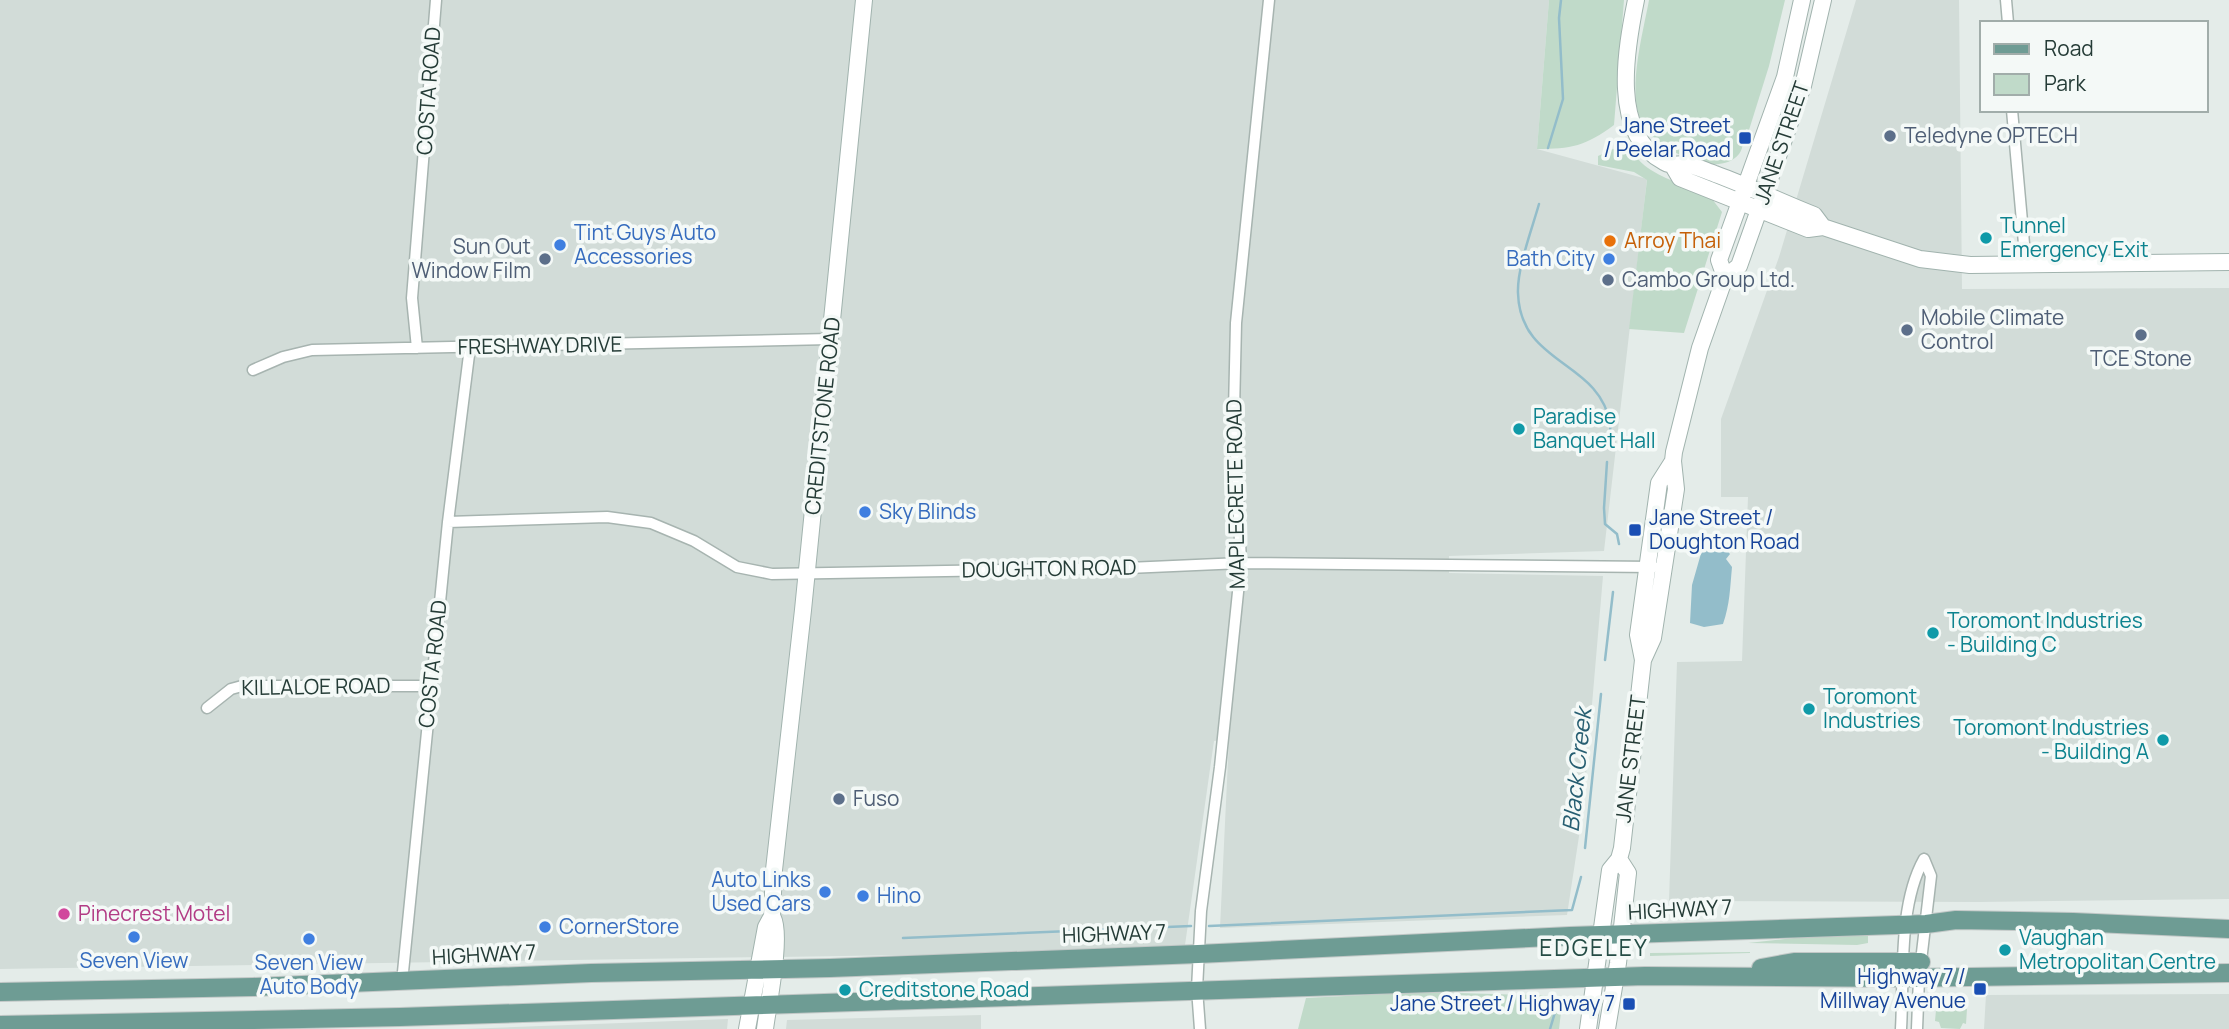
<svg xmlns="http://www.w3.org/2000/svg" width="2229" height="1029" font-family="Manrope,sans-serif">
	<style>
		.built { fill: #d2dcd8 }
		.green { fill: #c0dac9 }
		.water { fill: #93bdca }
		.lines { fill: none; stroke-linecap: round; stroke-linejoin: round }
		.stream { stroke: #93bdca; stroke-width: 2.5 }
		.street-casing { stroke: #a7b4b0; stroke-width: 13 }
		.secondary-casing { stroke: #a1b3ae; stroke-width: 18 }
		.primary-casing { stroke: #c2c8c7; stroke-width: 20 }
		.street { stroke: #fff; stroke-width: 10 }
		.secondary { stroke: #fff; stroke-width: 16 }
		.primary { stroke: #6e9c94; stroke-width: 18 }
		.service-dot { fill: #5c6f8a; stroke: #f4f9f7; stroke-width: 2.5 }
		.transit-dot { fill: #1a4fb4; stroke: #f4f9f7; stroke-width: 2.5 }
		.culture-dot { fill: #0f9aa8; stroke: #f4f9f7; stroke-width: 2.5 }
		.food-dot { fill: #e8710a; stroke: #f4f9f7; stroke-width: 2.5 }
		.shop-dot { fill: #3f7fe0; stroke: #f4f9f7; stroke-width: 2.5 }
		.hotel-dot { fill: #d1479c; stroke: #f4f9f7; stroke-width: 2.5 }
		.labels { text-anchor: middle; stroke-width: 7; stroke-linejoin: round; paint-order: stroke }
		.street-label { font-size: 21px; fill: #253c37; stroke: #f4f9f7 }
		.transit-label { font-size: 21px; fill: #164399; stroke: #f4f9f7; text-anchor: end }
		.service-label { font-size: 21px; fill: #4e5e75; stroke: #f4f9f7; text-anchor: start }
		.culture-label { font-size: 21px; fill: #0d838f; stroke: #f4f9f7; text-anchor: start }
		.shop-label { font-size: 21px; fill: #366cbe; stroke: #f4f9f7; text-anchor: start }
		.food-label { font-size: 21px; fill: #c56008; stroke: #f4f9f7; text-anchor: start }
		.hotel-label { font-size: 21px; fill: #b23c85; stroke: #f4f9f7; text-anchor: start }
		.water-label { font-size: 23px; font-style: italic; fill: #265e71; stroke: #f4f9f7 }
		.neighbourhood-label { font-size: 23px; letter-spacing: 2px; fill: #244c45; stroke: #f4f9f7 }
	</style>
	<rect width="100%" height="100%" fill="#e4ece9"/>
	<path class="built" d="M0,0h1549l-12,149 110,30 -43,372 -155,5v17l154,3 -20,234 -16,105 -347,13 9,-189 -15,2 -29,204 -156,8 -1029,16z
		M1856,0h103l3,289 267,-1v611l-250,3 -310,-1 8,-239 65,-1 6,-164h-27v-78l58,-162z
		M2229,994v35h-245l2,-34z
		M981,1015v14h-195l1,-9z
		M728,1019l-1,10h-262z"/>
	<path class="green" d="M1549,0h75l-10,125c-28,21 -43,24 -77,24z
		M1649,0h136l-16,66 -20,64 -3,-1c-3,8 -2,19 -7,25 -22,28 -89,-8 -99,-35 -12,-32 3,-86 9,-119z
		M1613,149c27,2 19,9 38,21 19,12 42,18 63,25l-2,4 10,13 -38,121 -55,-4 18,-149 -13,-8 -36,-7v-9z
		M1840,933h28v10l-11,2 -109,-2z
		M1750,952v1l-100,3v-3z
		M1425,992l138,4 -4,33h-261l8,-31z
		M1959,1006l8,3 -1,15 -3,-1 -3,6 -19,-1 -2,-6 -4,-1 1,-11 9,1v-4z"/>
	<path class="water" d="M1712,540l10,5 8,9 -4,5 6,8c-2,21 -2,37 -9,57l-19,3 -14,-4 2,-38 10,-35 -2,-5z"/>
	<g class="lines">
		<path class="stream" d="M1548,148l15,-49 -4,-81 2,-18
			M1539,204c-7,25 -22,64 -21,89 2,73 82,67 92,131 1,6 -1,15 -1,21
			M1607,462l-3,46 1,16 12,10 2,10
			M1605,660l8,-68
			M1585,848l16,-154
			M1209,926l363,-16 9,-33
			M903,938l288,-12
			M1550,1029l9,-30"/>
		<defs>
			<path id="street" d="M2006,0l2,23
				M2012,110l14,156
				M417,348l-5,-50 24,-298
				M253,370l30,-13 29,-7 518,-11
				M448,522l159,-5 44,6 43,18 43,26 35,7 356,-6 113,-5 413,4
				M207,708l24,-19 11,-3h189
				M402,982l46,-460 22,-175
				M1200,1029l-3,-40 4,-78 19,-144 21,-204 -7,-152 2,-88 33,-323
				M1901,1029c3,-52 -3,-124 23,-170
				M1917,1029l2,-51 12,-102 -7,-17"/>
			<path id="secondary" d="M1636,0c-10,49 -26,134 28,162 8,5 12,2 21,2 9,1 21,7 30,10 33,12 66,28 99,41l9,12
				M1673,166l7,12 128,51 15,-2 97,32 50,6 259,-3
				M1725,277l-6,-17 66,-183 17,-77
				M1643,660l-5,-25 21,-152 14,-22
				M747,1029l19,-102 6,-11 2,-46 29,-260 61,-610
				M765,1029c3,-23 17,-93 8,-111
				M1588,1029l22,-159 9,-11 3,-11 21,-188 10,-22 23,-149 -3,-28 1,-9 26,-104 25,-71 14,-11 64,-180 20,-86
				M1607,1029l11,-66 10,-90 -9,-14"/>
			<path id="primary" d="M1761,968l33,-6h127
				M0,992l253,-5 338,-14 239,-5 368,-14 372,-18 356,-12 30,-4 117,2 156,7
				M0,1025l400,-8 1245,-41 257,2 327,-5"/>
		</defs>
		<use href="#street" class="street-casing"/>
		<use href="#secondary" class="secondary-casing"/>
		<use href="#primary" class="primary-casing"/>
		<use href="#street" class="street"/>
		<use href="#secondary" class="secondary"/>
		<use href="#primary" class="primary"/>
	</g>
	<g class="service-dot">
		<circle cx="1890" cy="136" r="7"/>
		<circle cx="545" cy="259" r="7"/>
		<circle cx="1608" cy="280" r="7"/>
		<circle cx="1907" cy="330" r="7"/>
		<circle cx="2141" cy="335" r="7"/>
		<circle cx="839" cy="799" r="7"/>
	</g>
	<g class="transit-dot">
		<rect x="1738" y="131" width="14" height="14" rx="3.5"/>
		<rect x="1628" y="523" width="14" height="14" rx="3.5"/>
		<rect x="1973" y="982" width="14" height="14" rx="3.5"/>
		<rect x="1622" y="997" width="14" height="14" rx="3.5"/>
	</g>
	<g class="culture-dot">
		<circle cx="1986" cy="238" r="7"/>
		<circle cx="1519" cy="429" r="7"/>
		<circle cx="1933" cy="633" r="7"/>
		<circle cx="1809" cy="709" r="7"/>
		<circle cx="2163" cy="740" r="7"/>
		<circle cx="2005" cy="950" r="7"/>
		<circle cx="845" cy="990" r="7"/>
	</g>
	<circle class="food-dot" cx="1610" cy="241" r="7"/>
	<g class="shop-dot">
		<circle cx="560" cy="245" r="7"/>
		<circle cx="1609" cy="259" r="7"/>
		<circle cx="865" cy="512" r="7"/>
		<circle cx="825" cy="892" r="7"/>
		<circle cx="863" cy="896" r="7"/>
		<circle cx="545" cy="927" r="7"/>
		<circle cx="134" cy="937" r="7"/>
		<circle cx="309" cy="939" r="7"/>
	</g>
	<circle class="hotel-dot" cx="64" cy="914" r="7"/>
	<g class="labels">
		<g class="street-label">
			<text transform="translate(429 91) rotate(-86)" y="7">COSTA ROAD</text>
			<text transform="translate(1782 143) rotate(-71)" y="7">JANE STREET</text>
			<text transform="translate(540 346) rotate(-1)" y="7">FRESHWAY DRIVE</text>
			<text transform="translate(823 416) rotate(-84)" y="7">CREDITSTONE ROAD</text>
			<text transform="translate(1236 494) rotate(-91)" y="7">MAPLECRETE ROAD</text>
			<text transform="translate(1049 569) rotate(-1)" y="7">DOUGHTON ROAD</text>
			<text transform="translate(433 664) rotate(-84)" y="7">COSTA ROAD</text>
			<text transform="translate(316 687) rotate(-1)" y="7">KILLALOE ROAD</text>
			<text transform="translate(1631 759) rotate(-83)" y="7">JANE STREET</text>
			<text transform="translate(1680 910) rotate(-3)" y="7">HIGHWAY 7</text>
			<text transform="translate(1114 934) rotate(-2)" y="7">HIGHWAY 7</text>
			<text transform="translate(484 955) rotate(-3)" y="7">HIGHWAY 7</text>
		</g>
		<g class="transit-label">
			<text x="1731" y="133">Jane Street<tspan x="1731" dy="24">/ Peelar Road</tspan></text>
			<text x="1649" y="525" text-anchor="start">Jane Street /<tspan x="1649" dy="24">Doughton Road</tspan></text>
			<text x="1966" y="984">Highway 7 /<tspan x="1966" dy="24">Millway Avenue</tspan></text>
			<text x="1615" y="1011">Jane Street / Highway 7</text>
		</g>
		<g class="service-label">
			<text x="1904" y="143">Teledyne OPTECH</text>
			<text x="531" y="254" text-anchor="end">Sun Out<tspan x="531" dy="24">Window Film</tspan></text>
			<text x="1622" y="287">Cambo Group Ltd.</text>
			<text x="1921" y="325">Mobile Climate<tspan x="1921" dy="24">Control</tspan></text>
			<text x="2141" y="366" text-anchor="middle">TCE Stone</text>
			<text x="853" y="806">Fuso</text>
		</g>
		<g class="culture-label">
			<text x="2000" y="233">Tunnel<tspan x="2000" dy="24">Emergency Exit</tspan></text>
			<text x="1533" y="424">Paradise<tspan x="1533" dy="24">Banquet Hall</tspan></text>
			<text x="1947" y="628">Toromont Industries<tspan x="1947" dy="24">- Building C</tspan></text>
			<text x="1823" y="704">Toromont<tspan x="1823" dy="24">Industries</tspan></text>
			<text x="2149" y="735" text-anchor="end">Toromont Industries<tspan x="2149" dy="24">- Building A</tspan></text>
			<text x="2019" y="945">Vaughan<tspan x="2019" dy="24">Metropolitan Centre</tspan></text>
			<text x="859" y="997">Creditstone Road</text>
		</g>
		<g class="shop-label">
			<text x="574" y="240">Tint Guys Auto<tspan x="574" dy="24">Accessories</tspan></text>
			<text x="1595" y="266" text-anchor="end">Bath City</text>
			<text x="879" y="519">Sky Blinds</text>
			<text x="811" y="887" text-anchor="end">Auto Links<tspan x="811" dy="24">Used Cars</tspan></text>
			<text x="877" y="903">Hino</text>
			<text x="559" y="934">CornerStore</text>
			<text x="134" y="968" text-anchor="middle">Seven View</text>
			<text x="309" y="970" text-anchor="middle">Seven View<tspan x="309" dy="24">Auto Body</tspan></text>
		</g>
		<g class="food-label">
			<text x="1624" y="248">Arroy Thai</text>
		</g>
		<g class="hotel-label">
			<text x="78" y="921">Pinecrest Motel</text>
		</g>
		<g class="water-label">
			<text transform="translate(1577 770) rotate(-84)" y="8">Black Creek</text>
		</g>
		<g class="neighbourhood-label">
			<text x="1594" y="956">EDGELEY</text>
		</g>
	</g>
	<rect x="1980" y="21" width="228" height="91" fill="#f4f9f7" stroke="#a1adaa" stroke-width="2"/>
	<rect x="1994" y="44" width="35" height="10" fill="#6e9c94" stroke="#a1adaa" stroke-width="2"/>
	<text x="2044" y="56" font-size="21" fill="#253c37">Road</text>
	<rect x="1994" y="74" width="35" height="21" fill="#c0dac9" stroke="#a1adaa" stroke-width="2"/>
	<text x="2044" y="91" font-size="21" fill="#253c37">Park</text>
</svg>
